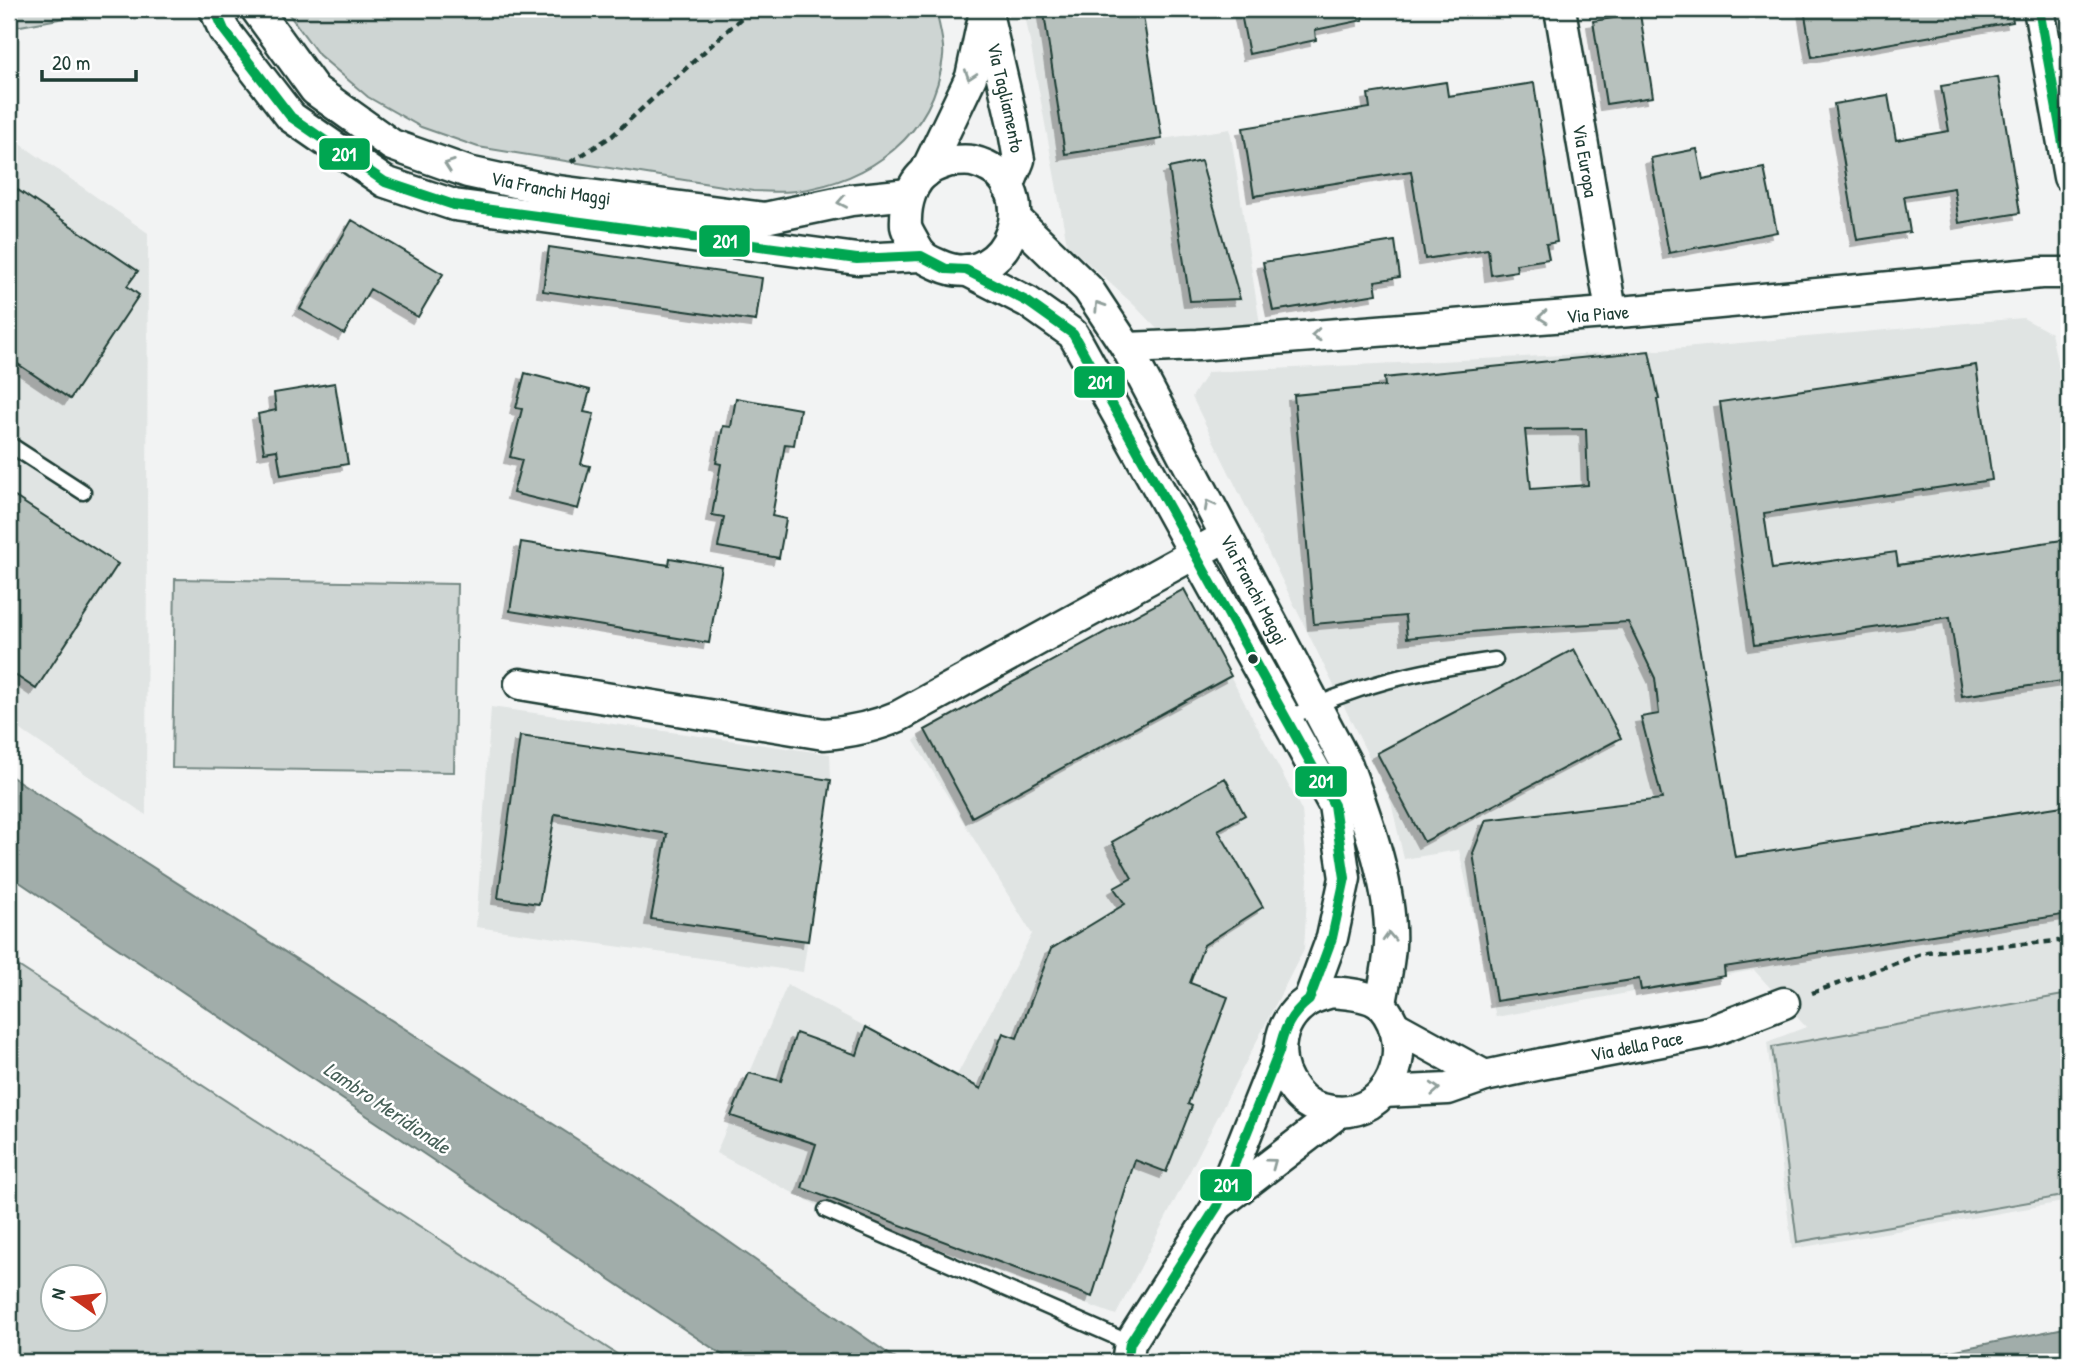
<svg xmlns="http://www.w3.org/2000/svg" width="2078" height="1371" font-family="'Patrick Hand',sans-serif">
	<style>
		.built { fill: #e0e4e3 }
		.green { fill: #ced5d3; stroke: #768984; stroke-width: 2; fill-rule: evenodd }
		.water { fill: #a1adaa; stroke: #6d807b; stroke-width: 2 }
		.building { fill: #b7c1bd; stroke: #1f3d34; stroke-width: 2; fill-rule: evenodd; filter: url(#shadow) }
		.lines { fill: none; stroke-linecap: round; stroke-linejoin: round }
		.lane-casing { stroke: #1f3d34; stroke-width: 19 }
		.street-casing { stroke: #1f3d34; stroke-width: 35 }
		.path { stroke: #1f3d34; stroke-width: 4.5; stroke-dasharray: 7 5; stroke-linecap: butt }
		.lane { stroke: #fff; stroke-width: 14 }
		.street { stroke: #fff; stroke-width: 30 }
		.bus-1-casing { stroke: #fff; stroke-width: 16 }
		.bus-1 { stroke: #00a651; stroke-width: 10 }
		.oneway { stroke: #8f9e9a }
		.bus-dot { fill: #1f3d34; stroke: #fff; stroke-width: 2.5 }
		.labels { text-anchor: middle; stroke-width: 5; stroke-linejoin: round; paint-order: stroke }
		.street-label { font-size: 19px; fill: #1f3d34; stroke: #fff }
		.water-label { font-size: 21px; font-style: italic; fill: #465f57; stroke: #fff }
		.line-badge { stroke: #fff; stroke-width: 2.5 }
		.badge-label { font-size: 19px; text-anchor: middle; font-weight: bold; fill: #fff }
	</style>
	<defs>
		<filter id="shadow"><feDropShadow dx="-6" dy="6" stdDeviation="0" flood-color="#0004"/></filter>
	</defs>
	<rect width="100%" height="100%" fill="#f2f3f3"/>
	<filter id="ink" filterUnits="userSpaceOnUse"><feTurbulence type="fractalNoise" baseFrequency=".0143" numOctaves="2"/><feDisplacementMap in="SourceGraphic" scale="14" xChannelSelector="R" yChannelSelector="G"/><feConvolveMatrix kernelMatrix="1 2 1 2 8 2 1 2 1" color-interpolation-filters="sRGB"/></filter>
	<g filter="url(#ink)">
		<path class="built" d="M1024,9h118l20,130 68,-10 31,202 -104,-2 -23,-24 -67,-61z
			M9,136l139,97 -2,582 -137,-93z
			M2023,318l28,15 18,87v781l-277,48 -25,-207 39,-15 -52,-57 -258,47 -37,-167 -55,9 -13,-57 -199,-405 16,-25 441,-21z
			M1184,589l118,222 6,68 -4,70 -188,366 -290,-105 -110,-57 71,-168 170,90 75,-141 -118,-193 11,-11z
			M491,707l339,47 1,26 -28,192 -327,-45z"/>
		<path class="green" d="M9,9h89v3l-89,16z
			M285,9h651c2,14 9,33 7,48 -9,78 -73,124 -147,134 -13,2 -29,0 -43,0l-275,-44 -57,-20 -53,-30 -49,-42z
			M175,579l282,5 -3,188 -282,-4z
			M9,960l620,402h-620zM94,1276v42h-42v-42z
			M2069,994v201l-272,47 -25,-195z"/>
		<path class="water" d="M9,775l641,411 250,176h-167l-724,-487z
			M2069,1327v35h-172z"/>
		<path class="building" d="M1072,9h70l20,130 -97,15 -21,-141z
			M1240,9h122l1,11 -48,10 1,10 -67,14z
			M1804,9h207l2,13 -201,35z
			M1640,14l13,83 -47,7 -13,-83z
			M1998,77l22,136 -61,10 -5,-35 -50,8 6,36 -53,8 -23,-136 54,-9 8,45 53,-9 -8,-45z
			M1446,82l2,14 86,-13 23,159 -11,2 3,15 -33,5 1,7 -26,4 -3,-26 -63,10 -14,-88 -157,25 -11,-68 127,-20 -2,-14z
			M1697,149l6,31 61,-12 13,64 -108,21 -18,-95z
			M1201,161l39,138 -50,2 -21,-133z
			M9,184l129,87 -11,15 12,9 -69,104 -61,-41z
			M352,220l91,54 -25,43 -48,-28 -26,45 -44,-25z
			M1395,241l5,36 -25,4 2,13 -104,17 -10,-49z
			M549,247l213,31 -6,43 -213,-30z
			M1649,351l10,48h-2l78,458 334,-52v109l-345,53 1,9 -84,14 -2,-11 -143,22 -23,-148 13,-33 176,-21 -21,-82 18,-3 -4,-36 -27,-56 -124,7 -97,9 -2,-22 -91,8 -20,-229 91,-9 -1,-8zM1586,429l2,56 -57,4 -6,-59z
			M1976,365l16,115 -228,33 8,56 124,-17 2,13 171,-26v141l-107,16 -12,-79 -196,28 -34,-243z
			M525,373l65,17 -6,22 10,2 -13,50 9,2 -12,43 -65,-16 9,-33 -12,-3 12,-48 -6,-1z
			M335,383l13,81 -67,11 -4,-25 -13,2 -6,-38 18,-4 -2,-17z
			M736,398l64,11 -6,36 -9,-1 -13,72 14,3 -7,39 -61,-11 6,-30 -12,-2 9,-51 -5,-1 7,-37 8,1z
			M9,493l109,71 -82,125 -27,-18z
			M521,542l148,23 1,-7 52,9 -13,76 -199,-32z
			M1184,589l47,87 -259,141 -47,-87z
			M1574,649l47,89 -197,104 -47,-89z
			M520,736l311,44 -23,161 -157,-22 16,-85 -112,-20 -16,90 -41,-6z
			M1225,778l20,37 -27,15 45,77 -59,38 -14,38 38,14 -40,107 4,2 -26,66 -31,-12 -43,137 -290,-109 14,-44 -85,-28 18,-43 32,8 15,-48 61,22 9,-28 115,62 22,-56 14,5 34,-89 74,-45 -11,-16 18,-10 -20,-36z"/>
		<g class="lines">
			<defs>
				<path id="lane" d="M9,444l74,48
					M1287,719c66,-34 135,-49 208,-59
					M826,1210l304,133"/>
				<g id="street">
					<path d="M215,9l9,21 67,87 94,65 69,23 403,54 64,-3"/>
					<path id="s1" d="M256,9l59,81 77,55 76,27 83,18 214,28 86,-18 58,-6"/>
					<path id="s2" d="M986,9l26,111 7,40 -11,27"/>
					<path id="s3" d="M1560,9l51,302"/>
					<path d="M2039,9l30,168"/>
					<path d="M950,161c7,0 16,-1 22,0 80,19 36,136 -33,104 -12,-5 -18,-8 -24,-20 -3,-6 -8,-13 -9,-19 -1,-21 5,-46 24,-57 7,-4 14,-6 20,-8z"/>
					<path d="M925,173l46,-96 13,-61"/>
					<path id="s4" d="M1016,219l72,70 39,59 220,417c19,52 46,123 43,180 -1,19 -6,40 -9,59"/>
					<path d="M966,270l62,32 45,32 261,471 11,73 -13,60 -23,62"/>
					<path id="s5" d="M1127,348l71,-3 446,-35 397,-37h28"/>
					<path d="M520,684l304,50c28,-2 50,-7 75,-18l315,-173"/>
					<path d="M1331,992c14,1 41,3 51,14 36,42 8,113 -50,105 -16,-2 -27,-7 -37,-20 -23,-28 -19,-68 11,-89 7,-5 17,-7 25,-10z"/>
					<path d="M1394,1026l91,50"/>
					<path id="s6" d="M1383,1092l65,-3 37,-13 56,-12 168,-32 75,-29"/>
					<path d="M1218,1205l121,-93"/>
					<path d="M1127,1362l3,-19 88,-138 61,-153"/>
				</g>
			</defs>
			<use href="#lane" class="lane-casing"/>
			<use href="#street" class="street-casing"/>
			<path class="path" d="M571,162l41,-26 139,-127
				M1812,993l115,-41 131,-11 11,4"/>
			<use href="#lane" class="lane"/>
			<use href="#street" class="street"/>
			<defs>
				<path id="bus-1" d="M215,9l9,21 67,87 94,65 69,23 403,54 64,-3
					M2039,9l30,168
					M921,256l25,13 20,1 62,32 45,32 261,471 11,73 -13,60 -23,62
					M1127,1362l3,-19 88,-138 61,-153c4,-22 12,-38 30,-52"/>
			</defs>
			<use href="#bus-1" class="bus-1-casing"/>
			<use href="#bus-1" class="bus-1"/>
		</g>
		<defs><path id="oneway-chevron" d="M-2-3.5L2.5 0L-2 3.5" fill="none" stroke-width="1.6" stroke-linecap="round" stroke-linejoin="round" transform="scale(1.75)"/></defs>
		<g class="oneway">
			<use href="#oneway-chevron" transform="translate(970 75) rotate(108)"/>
			<use href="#oneway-chevron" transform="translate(449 165) rotate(-161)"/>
			<use href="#oneway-chevron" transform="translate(842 202) rotate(169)"/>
			<use href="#oneway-chevron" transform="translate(1099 306) rotate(-123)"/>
			<use href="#oneway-chevron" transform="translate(1543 317) rotate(175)"/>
			<use href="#oneway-chevron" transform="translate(1316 335) rotate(175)"/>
			<use href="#oneway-chevron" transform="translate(1209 505) rotate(-118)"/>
			<use href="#oneway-chevron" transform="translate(1389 937) rotate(-92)"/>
			<use href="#oneway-chevron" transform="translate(1435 1089) rotate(-3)"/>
			<use href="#oneway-chevron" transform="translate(1272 1163) rotate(-37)"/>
		</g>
	</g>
	<circle class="bus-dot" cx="1253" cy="659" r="6"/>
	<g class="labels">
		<g class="street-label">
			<text dy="7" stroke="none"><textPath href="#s2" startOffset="91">Via Tagliamento</textPath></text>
			<text dy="7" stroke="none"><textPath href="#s3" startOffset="154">Via Europa</textPath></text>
			<text dy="7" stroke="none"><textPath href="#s1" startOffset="360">Via Franchi Maggi</textPath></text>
			<text dy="7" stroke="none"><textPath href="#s5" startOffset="472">Via Piave</textPath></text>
			<text dy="7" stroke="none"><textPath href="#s4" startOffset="444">Via Franchi Maggi</textPath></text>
			<text dy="7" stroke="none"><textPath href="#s6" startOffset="259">Via della Pace</textPath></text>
		</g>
		<g class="water-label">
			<text transform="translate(387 1108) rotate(34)" y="7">Lambro Meridionale</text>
		</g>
	</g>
	<g class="line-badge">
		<rect x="318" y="137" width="53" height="34" rx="7" fill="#00a651"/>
		<rect x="698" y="224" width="53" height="34" rx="7" fill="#00a651"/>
		<rect x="1073" y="365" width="53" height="34" rx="7" fill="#00a651"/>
		<rect x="1294" y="765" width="54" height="33" rx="7" fill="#00a651"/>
		<rect x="1199" y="1168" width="54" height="34" rx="7" fill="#00a651"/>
	</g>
	<g class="badge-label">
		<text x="344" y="161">201</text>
		<text x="725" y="248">201</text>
		<text x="1100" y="389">201</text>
		<text x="1321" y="788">201</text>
		<text x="1226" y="1192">201</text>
	</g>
	<rect width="2078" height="1371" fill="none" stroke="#fff" stroke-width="35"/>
	<rect x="18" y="18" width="2043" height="1336" fill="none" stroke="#1f3d34" stroke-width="2.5" filter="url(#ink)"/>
	<g transform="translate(74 1298) rotate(284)"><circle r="33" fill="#ffffff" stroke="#a5b1ae" stroke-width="2"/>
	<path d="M0-5L12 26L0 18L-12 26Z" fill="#c8321e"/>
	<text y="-10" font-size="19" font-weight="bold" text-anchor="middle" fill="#1f3d34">N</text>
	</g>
	<path d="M42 70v10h94v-10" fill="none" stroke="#1f3d34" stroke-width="3.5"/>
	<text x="52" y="70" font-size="21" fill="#1f3d34" stroke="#ffffff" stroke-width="5" paint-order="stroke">20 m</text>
</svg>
